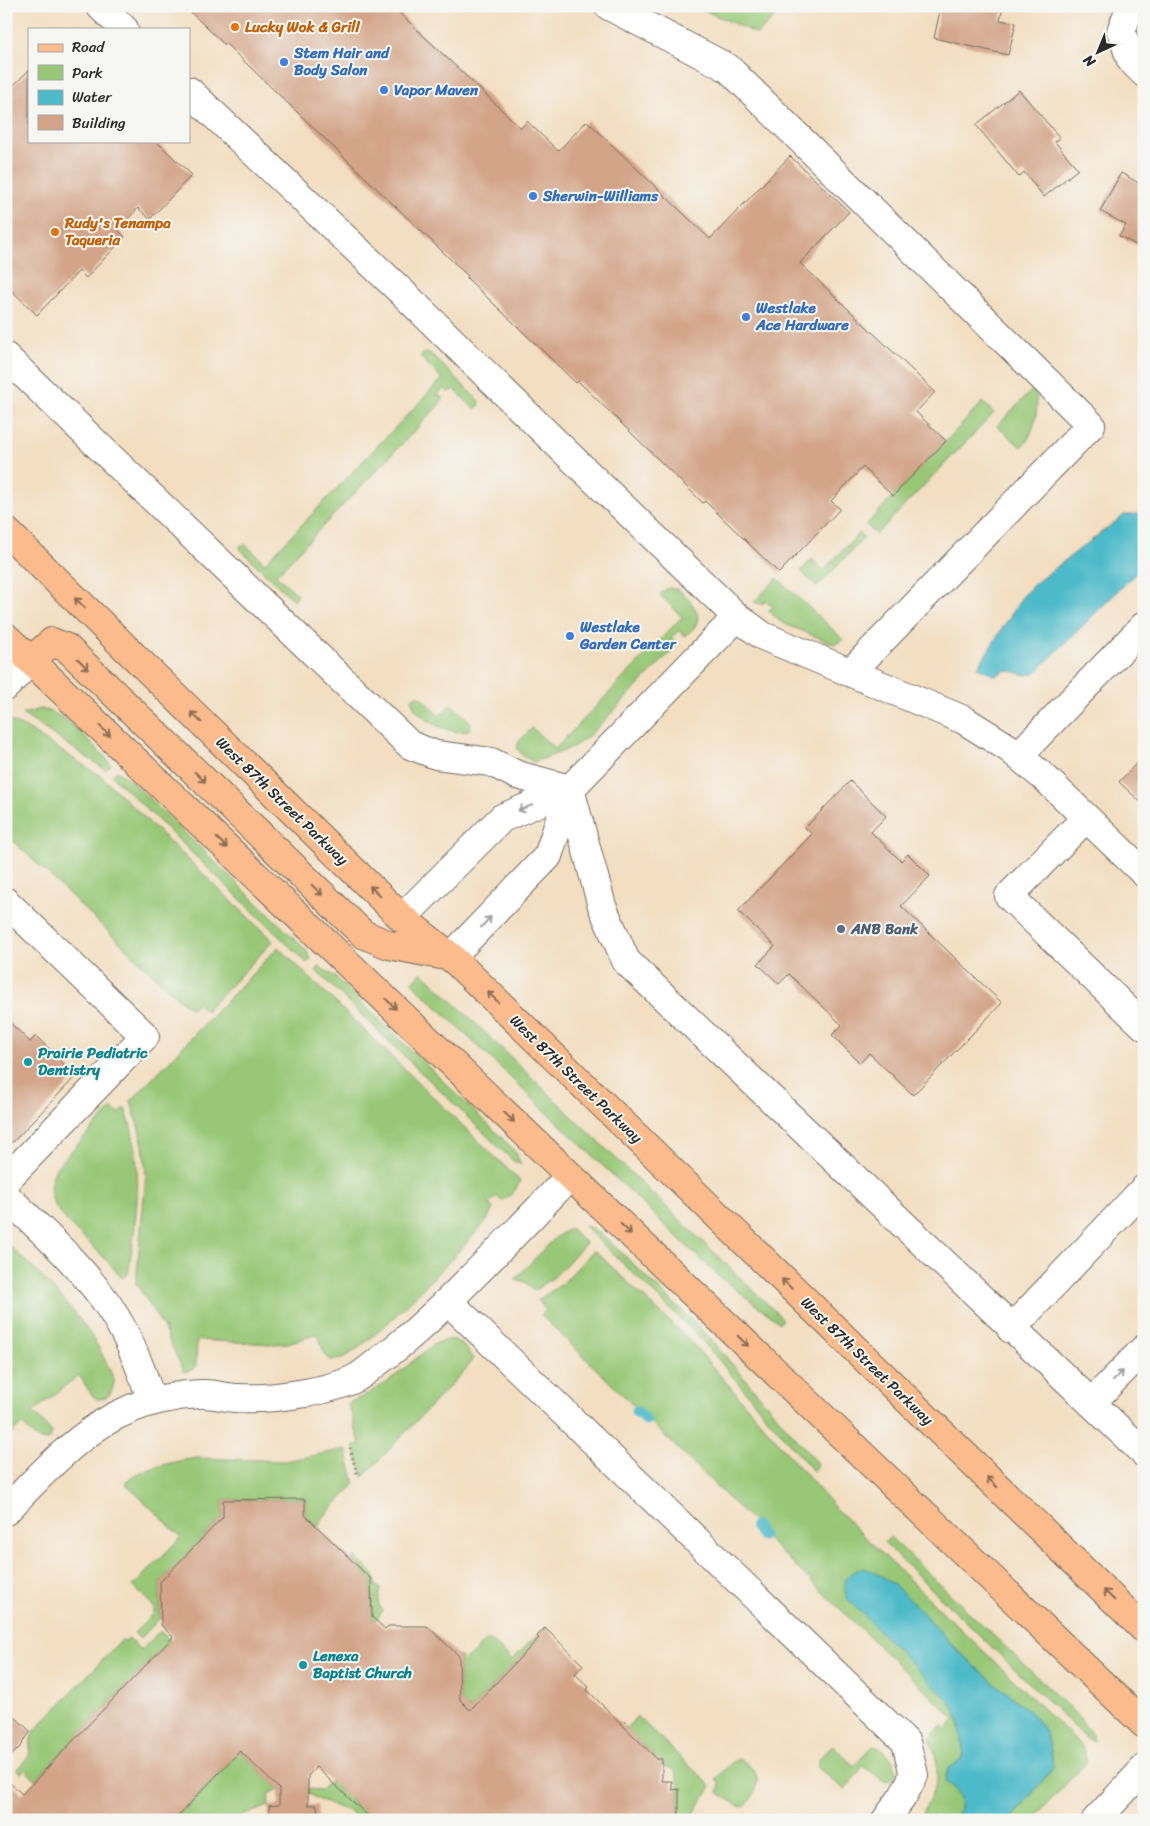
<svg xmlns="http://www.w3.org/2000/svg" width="1150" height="1826" font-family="Sriracha,sans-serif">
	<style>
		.green { fill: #98c877; stroke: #627a51 }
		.water { fill: #4ebac9; stroke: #3c727a }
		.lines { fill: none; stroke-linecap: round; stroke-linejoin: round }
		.stream { stroke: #4ebac9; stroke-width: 11 }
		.building { fill: #d3a488 }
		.minor-casing { stroke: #716a60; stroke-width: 30 }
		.major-casing { stroke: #716a60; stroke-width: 30 }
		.path { stroke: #716a60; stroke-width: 3; stroke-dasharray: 1 4; stroke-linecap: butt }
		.minor { stroke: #fff; stroke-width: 28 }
		.major { stroke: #fbbb8c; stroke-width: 28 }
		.oneway { stroke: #896c57 }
		.oneway2 { stroke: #a0a0a0 }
		.food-dot { fill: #e8710a; stroke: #f6f6f2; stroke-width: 2 }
		.shop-dot { fill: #3f7fe0; stroke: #f6f6f2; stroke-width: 2 }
		.service-dot { fill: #5c6f8a; stroke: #f6f6f2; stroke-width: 2 }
		.culture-dot { fill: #0f9aa8; stroke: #f6f6f2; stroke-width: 2 }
		.labels { text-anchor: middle; stroke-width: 4; stroke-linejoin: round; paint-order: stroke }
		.food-label { font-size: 15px; font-weight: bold; fill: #c56008; stroke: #f6f6f2; text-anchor: start }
		.shop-label { font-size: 15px; font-weight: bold; fill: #366cbe; stroke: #f6f6f2; text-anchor: start }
		.street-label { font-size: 15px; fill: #2b2b2b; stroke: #f6f6f2 }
		.service-label { font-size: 15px; font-weight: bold; fill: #4e5e75; stroke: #f6f6f2; text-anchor: start }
		.culture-label { font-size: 15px; font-weight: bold; fill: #0d838f; stroke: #f6f6f2; text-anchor: start }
	</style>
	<rect width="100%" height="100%" fill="#f6f6f2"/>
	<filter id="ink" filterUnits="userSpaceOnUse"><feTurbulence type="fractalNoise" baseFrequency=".02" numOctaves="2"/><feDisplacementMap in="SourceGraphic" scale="10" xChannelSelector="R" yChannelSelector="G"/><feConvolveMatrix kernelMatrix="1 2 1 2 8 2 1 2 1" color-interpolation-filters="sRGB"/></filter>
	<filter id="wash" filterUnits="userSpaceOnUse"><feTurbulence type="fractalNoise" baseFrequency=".0096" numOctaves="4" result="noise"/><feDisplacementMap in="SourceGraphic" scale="20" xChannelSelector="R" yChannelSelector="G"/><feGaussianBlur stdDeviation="1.12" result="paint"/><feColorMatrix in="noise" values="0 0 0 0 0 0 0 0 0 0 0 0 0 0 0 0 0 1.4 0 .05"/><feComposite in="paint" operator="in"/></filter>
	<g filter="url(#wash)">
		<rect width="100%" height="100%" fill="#f3dec1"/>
		<path class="green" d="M695,6h91l-29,28z
			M425,353h5l49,48 1,4 -4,3h-3l-19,-19 -6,3 -4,-4 -6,7 5,3 -3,6 -164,171 21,19 -1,5h-4l-51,-49 -1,-4 5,-2 20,19 177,-184 -21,-21v-2z
			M1033,389c9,12 1,50 -12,58l-24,-21z
			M983,402l11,11 -118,122 -10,-10z
			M859,533l5,5 -47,49 -16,-16 11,-12 12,11z
			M777,578l66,61 -3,3 -6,2 -49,-20 -7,-4 -9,-9 4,-5 -7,-5 -4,3 -8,-2z
			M668,588c9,0 12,3 18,9 15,15 17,27 -2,39l-5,-6 -8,8 5,5 -6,10 -79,81 -19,14 -38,14 -11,-6 -6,-8 2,-7 13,-13 23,21 127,-132 -21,-21v-3z
			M419,695l20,21 12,-12 20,19 -1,6c-14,10 -58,-11 -58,-30z
			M41,709c27,5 46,31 66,50l4,6 -5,5 -84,-56z
			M10,721l16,7 76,49 171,164 -67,70 -9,-8 -5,6 -10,-7 -176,-168v-110z
			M117,771l14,10 175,169 5,9 -4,4 -195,-187z
			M278,947l242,234c-4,9 -9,15 -19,20l-4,-5 -8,8 4,4 -7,14c-21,21 -131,146 -155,138 -8,-3 -10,-18 -13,-26l-31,9 -14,1 -76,-4 -1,25 -4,5 -8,2 -22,-47 -26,-42 10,-108 -3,-31 -12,-43z
			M319,967l14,8 173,167 10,11 5,12 -9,-5 -196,-189z
			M422,972l361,347 -3,4 -63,-48 -305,-292z
			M112,1108l7,6 6,-6c20,56 12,108 3,166l-6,4c-9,-11 -18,-21 -29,-31 -23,-23 -59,-47 -34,-83z
			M584,1226l7,2 13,8 102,98 108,125 3,7 -4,5 -114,-134z
			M570,1228l16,15 -32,34 -20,14 -9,-9 -10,-3 41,-42z
			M6,1242c44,43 85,79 108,138 0,11 -6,20 -17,19l-6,-5 -12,-19 -46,37 19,20 -2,7c-12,6 -20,-7 -28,-15l-16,16v-122l2,-2 -2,-1z
			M595,1251l97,92 143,165 247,238 5,16 -55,58h-22l43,-52c-1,-15 -4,-32 -13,-44 -15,-20 -39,-34 -58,-51 -28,-25 -54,-55 -81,-81l48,109 6,8 4,11 5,32c-1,9 -9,12 -16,17l-3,12c17,10 19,22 11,39h-28l-6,-5 15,-33v-19l-7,-25 12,-13 5,4 8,-10 -192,-184 -7,-10 -215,-210 5,-5 -8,-10 24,-16 30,-32z
			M447,1340c13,-2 19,9 26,18l-8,12 -102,107 -9,-31 6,-3 -12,-40 16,-7 25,-15 37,-31 8,-6z
			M346,1449l9,35 -36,38 1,2 -3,3 -12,-12v-16l-82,1v17l-63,65v36l-20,21 -6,-6 20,-20v-6l-21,-21 48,-49 -56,-54c17,-15 50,-22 72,-25l88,3z
			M890,1537l188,179 14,19 2,7 -8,-4 -202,-195z
			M355,1557l19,18 2,11 5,3 -3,14 5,8 -8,9 -3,-3 -1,-38 -19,-19z
			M545,1627l2,2 -8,9 -69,72 -10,-10 -1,-44 5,5 23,-21h3l22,20z
			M160,1631l10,9 -135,140 -10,-11 -4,4 -4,-4 12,-13 2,-17 3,-8 88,-91 4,1 2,-3 13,12z
			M637,1716l74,70 -21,34h-11c0,-11 3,-44 -6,-51 -3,-2 -8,-2 -12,-3l-4,-7 -31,-30z
			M833,1745l21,21 18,-19 2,-1c14,3 34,30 12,36l-23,-16 -18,24 -27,-22c-3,-9 8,-16 15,-23z
			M240,1751l39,38 -11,5 1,12 -25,9 -6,5h-64z
			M738,1759c18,8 25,21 14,38 -3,5 -5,9 -11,10l-23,-14 2,-11 -4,-3 17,-18z
			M330,1781l38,35 -3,4c-7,0 -11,-6 -17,-9 -14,-6 -28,-8 -40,-18v-4l13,1z"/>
		<path class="water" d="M1139,514l5,2v49l-110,109 -8,1 -20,-5 -11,6 -17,-9 44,-70 11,-12 91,-70z
			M863,1568c31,7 67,54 89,77 10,10 20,19 31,28 18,17 43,31 57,51 9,12 12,29 13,44l-43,52h-54c8,-17 6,-29 -11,-38l3,-13 12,-8 4,-5 -5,-36 -4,-11 -6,-8 -101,-101c-7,-16 -3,-28 15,-32z"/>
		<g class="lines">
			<path class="stream" d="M636,1411l10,9
				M755,1526l7,10"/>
		</g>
		<g id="blocks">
			<path class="building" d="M184,6h208l129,122 6,-7 31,30 29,-30 123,118 80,-83 59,56 -49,51 135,129 -19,20 30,29 -53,55 -30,-29 -32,34 9,8 -61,64 -74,-72 -2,2 -125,-122 -2,2 -109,-105 1,-2 -242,-232 -1,1z
				M941,6h62l-3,14 16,3 -8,32 -74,-17z
				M29,70v71h127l36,34 -42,44 -12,-11 -20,22 7,7 -39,41 -7,-7 -42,44 -31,-30v-192z
				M1019,90l41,48 -5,4 23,27 -34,28 -20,-25 -5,5 -43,-52z
				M1121,173l23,13v63l-25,-13 7,-11 -26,-14z
				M1144,755v50l-25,-23z
				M850,781l36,35 -15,16 30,29 7,-7 22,22 -29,30 101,97 -89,92 -44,-42 -9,10 -28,-28 10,-10 -53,-51 -10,10 -21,-20 17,-18 -37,-35 74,-77 -7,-6z
				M6,1019l24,23 6,-6 40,40 -63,66h-7z
				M305,1499v16l66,64 1,38 13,12 3,-3h39l32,30 1,44 10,10 69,-72 -2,-2 8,-8 38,37 -8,9 14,13 -2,3 70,69h5v22h10v9l7,-1v31h-314l3,-4 -52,-49 -8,9v29h9l1,15h-49v-14l10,-1v-16l-39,-38 -66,69h-168v-41l16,15 151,-157 -12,-12 -1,-43 63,-65v-17z
				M13,1715l18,17 -9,10 1,2 -17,17v-38z"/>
		</g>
	</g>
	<g filter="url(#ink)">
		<use href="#blocks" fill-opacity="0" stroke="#716a60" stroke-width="1"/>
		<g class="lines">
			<defs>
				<path id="minor" d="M100,6l24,23
					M609,6l119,62 363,357 -240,247
					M1131,6l-10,25 10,29 13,13
					M189,91l217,205 144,141 187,180 26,19 201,84 46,29 37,31 97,93
					M6,357l404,388 26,10 55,7 26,13 53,14
					M6,686l25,-26
					M1018,756l126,-130
					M570,789l32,117 24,55 518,492
					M1086,818l-77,78 135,130
					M6,902l139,134 -139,144
					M402,918l100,-100 68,-29 167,-172
					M451,957l97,-101 22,-67
					M6,1196c35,34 72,67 100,106 21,30 35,65 46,100
					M448,1301l458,441 8,33 -11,21 -17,24
					M1011,1329l133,-140
					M1091,1403l53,-54
					M6,1511c32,-34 74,-80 118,-99 22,-11 52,-17 77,-18 12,-1 25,4 37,4 31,2 91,-6 118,-20 7,-4 13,-9 19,-14 19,-14 37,-29 55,-46 48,-45 94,-94 140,-142
					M1096,1820l48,-51"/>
				<path id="major" d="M6,531l396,387 49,39 693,672
					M6,637l1138,1087
					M31,660l21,-18 15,6 296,286 26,11 57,11"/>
			</defs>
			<use href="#minor" class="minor-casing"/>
			<use href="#major" class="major-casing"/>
			<path class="path" d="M350,1448l7,26
				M625,1722l3,-4"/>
			<use href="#minor" class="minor"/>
			<use href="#major" class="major"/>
		</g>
		<defs><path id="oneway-shaft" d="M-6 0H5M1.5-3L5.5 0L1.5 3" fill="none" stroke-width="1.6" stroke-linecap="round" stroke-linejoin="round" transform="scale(1.25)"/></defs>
		<g class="oneway">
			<use href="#oneway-shaft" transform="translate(80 603) rotate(-136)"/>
			<use href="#oneway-shaft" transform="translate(83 664) rotate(44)"/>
			<use href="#oneway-shaft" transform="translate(196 717) rotate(-136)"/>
			<use href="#oneway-shaft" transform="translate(105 731) rotate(44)"/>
			<use href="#oneway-shaft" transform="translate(200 777) rotate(44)"/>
			<use href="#oneway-shaft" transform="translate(222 843) rotate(44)"/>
			<use href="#oneway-shaft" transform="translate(317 890) rotate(44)"/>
			<use href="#oneway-shaft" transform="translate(375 891) rotate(-136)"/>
			<use href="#oneway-shaft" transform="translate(493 997) rotate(-136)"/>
			<use href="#oneway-shaft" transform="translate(391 1004) rotate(44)"/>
			<use href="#oneway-shaft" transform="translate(509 1117) rotate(44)"/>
			<use href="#oneway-shaft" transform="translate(626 1229) rotate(44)"/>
			<use href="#oneway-shaft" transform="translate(787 1284) rotate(-136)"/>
			<use href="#oneway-shaft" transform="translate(743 1341) rotate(44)"/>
			<use href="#oneway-shaft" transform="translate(992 1482) rotate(-136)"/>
			<use href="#oneway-shaft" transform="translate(1109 1595) rotate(-136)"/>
		</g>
		<g class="oneway2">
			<use href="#oneway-shaft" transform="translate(525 808) rotate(157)"/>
			<use href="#oneway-shaft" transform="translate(486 922) rotate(-47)"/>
			<use href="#oneway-shaft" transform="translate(1118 1376) rotate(-46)"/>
		</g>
	</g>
	<g class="food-dot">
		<circle cx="235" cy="27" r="5"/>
		<circle cx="55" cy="232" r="5"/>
	</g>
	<g class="shop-dot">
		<circle cx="284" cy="62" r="5"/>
		<circle cx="384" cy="90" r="5"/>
		<circle cx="533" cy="196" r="5"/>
		<circle cx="746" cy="317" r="5"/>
		<circle cx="570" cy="636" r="5"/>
	</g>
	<circle class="service-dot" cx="841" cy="929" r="5"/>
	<g class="culture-dot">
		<circle cx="28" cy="1062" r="5"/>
		<circle cx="303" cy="1665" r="5"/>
	</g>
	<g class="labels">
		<g class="food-label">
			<text x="245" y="32">Lucky Wok &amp; Grill</text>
			<text x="65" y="228">Rudy's Tenampa<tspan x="65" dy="17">Taqueria</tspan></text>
		</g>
		<g class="shop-label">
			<text x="294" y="58">Stem Hair and<tspan x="294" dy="17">Body Salon</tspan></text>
			<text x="394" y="95">Vapor Maven</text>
			<text x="543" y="201">Sherwin-Williams</text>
			<text x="756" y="313">Westlake<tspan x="756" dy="17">Ace Hardware</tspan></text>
			<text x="580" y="632">Westlake<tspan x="580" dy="17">Garden Center</tspan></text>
		</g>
		<g class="street-label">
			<text transform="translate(282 801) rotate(44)" y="5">West 87th Street Parkway</text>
			<text transform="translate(576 1079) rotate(44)" y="5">West 87th Street Parkway</text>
			<text transform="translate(867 1361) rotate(44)" y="5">West 87th Street Parkway</text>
		</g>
		<g class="service-label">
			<text x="851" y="934">ANB Bank</text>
		</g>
		<g class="culture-label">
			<text x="38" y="1058">Prairie Pediatric<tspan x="38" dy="17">Dentistry</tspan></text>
			<text x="313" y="1661">Lenexa<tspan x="313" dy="17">Baptist Church</tspan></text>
		</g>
	</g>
	<rect width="1150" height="1826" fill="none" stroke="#f6f6f2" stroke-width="25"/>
	<rect x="28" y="28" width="162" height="115" fill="#f6f6f2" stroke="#a5a5a2"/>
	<rect x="38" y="44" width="25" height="8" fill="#fbbb8c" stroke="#a5a5a2"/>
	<text x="72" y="52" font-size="15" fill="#2b2b2b">Road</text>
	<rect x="38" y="65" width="25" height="15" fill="#98c877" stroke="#a5a5a2"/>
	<text x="72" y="78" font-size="15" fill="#2b2b2b">Park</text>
	<rect x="38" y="90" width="25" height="15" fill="#4ebac9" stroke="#a5a5a2"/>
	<text x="72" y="102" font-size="15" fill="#2b2b2b">Water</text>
	<rect x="38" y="115" width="25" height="15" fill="#d3a488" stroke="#a5a5a2"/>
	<text x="72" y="128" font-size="15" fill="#2b2b2b">Building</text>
	<g transform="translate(1098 52) rotate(224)" stroke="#f6f6f2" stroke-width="4" paint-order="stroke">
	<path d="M0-4L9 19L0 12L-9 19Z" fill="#2b2b2b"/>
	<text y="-8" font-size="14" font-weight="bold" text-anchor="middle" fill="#2b2b2b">N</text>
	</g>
</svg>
